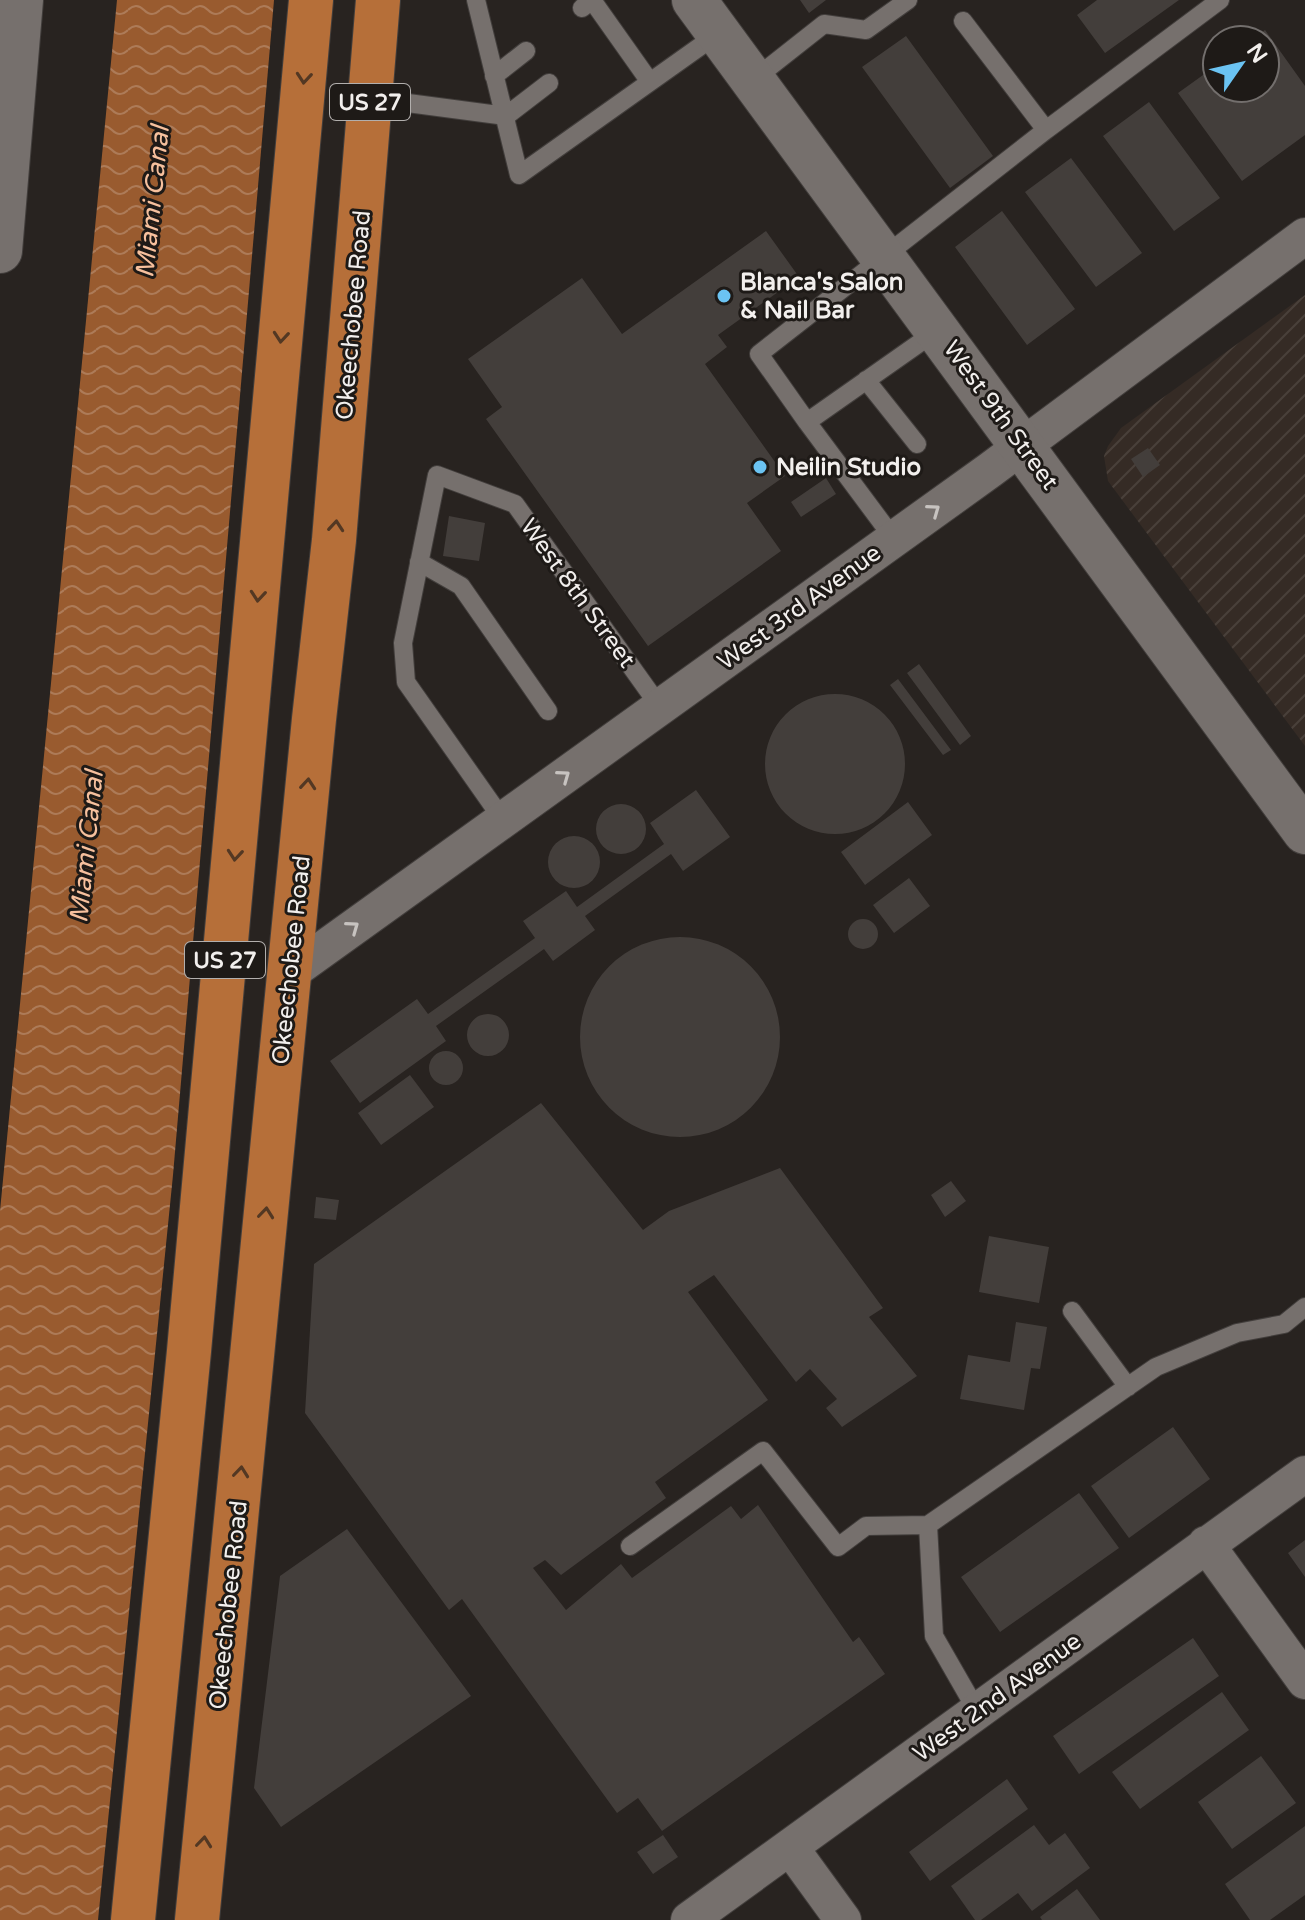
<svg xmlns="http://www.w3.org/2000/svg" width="1305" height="1920" font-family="'Varela Round',sans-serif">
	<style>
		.industrial { fill: url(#industrial-furrows) }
		.water { fill: url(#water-waves) }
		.building { fill: #433e3b }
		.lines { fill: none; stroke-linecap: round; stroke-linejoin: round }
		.service-casing { stroke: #423e3c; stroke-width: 20 }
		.minor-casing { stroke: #423e3c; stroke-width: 38 }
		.tertiary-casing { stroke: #423e3c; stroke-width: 46 }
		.secondary-casing { stroke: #423e3c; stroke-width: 46 }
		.trunk-casing { stroke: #423e3c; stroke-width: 46 }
		.service { stroke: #76706d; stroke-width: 18 }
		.minor { stroke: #76706d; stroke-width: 36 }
		.tertiary { stroke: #76706d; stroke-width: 44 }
		.secondary { stroke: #76706d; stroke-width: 44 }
		.trunk { stroke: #b66f39; stroke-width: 44 }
		.oneway { stroke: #533823 }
		.oneway2 { stroke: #c7c3c0 }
		.poi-dot { fill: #6bc3f2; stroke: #1e1a17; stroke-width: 3 }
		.labels { text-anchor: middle; stroke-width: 6; stroke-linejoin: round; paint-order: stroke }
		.shield { fill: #1e1a17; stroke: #b2afad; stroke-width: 2 }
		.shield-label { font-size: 22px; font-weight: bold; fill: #f2efed }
		.poi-label { font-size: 24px; font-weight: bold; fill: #f2efed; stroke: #1e1a17; text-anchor: start }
		.street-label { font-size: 24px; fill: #f2efed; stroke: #1e1a17 }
		.water-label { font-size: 26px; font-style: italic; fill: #f6c09d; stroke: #1e1a17 }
	</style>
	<defs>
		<pattern id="industrial-furrows" width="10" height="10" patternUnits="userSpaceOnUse" patternTransform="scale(2)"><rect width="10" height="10" fill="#352b25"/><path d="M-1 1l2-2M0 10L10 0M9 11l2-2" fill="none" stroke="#49403a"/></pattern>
		<pattern id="water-waves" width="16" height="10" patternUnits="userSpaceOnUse" patternTransform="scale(2)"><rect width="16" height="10" fill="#995b2f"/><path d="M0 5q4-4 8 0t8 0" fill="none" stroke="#ad7b58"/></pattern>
	</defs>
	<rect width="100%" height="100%" fill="#282320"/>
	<path class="industrial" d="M1305,295v451l-197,-265 -4,-25 4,-10 13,-18z"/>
	<path class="water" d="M117,0h157l-101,1175 -75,745h-98v-709z"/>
	<path class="building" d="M800,0h26l-17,13z
		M1097,0h82l-74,53 -28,-38z
		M1265,30l40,56v49l-63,46 -64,-88 39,-28v23h48v-48h-13z
		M906,36l87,120 -43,32 -88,-121z
		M1149,102l71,96 -46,33 -71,-95z
		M1071,158l71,95 -46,34 -71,-95z
		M1002,211l73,98 -48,36 -72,-98z
		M766,231l33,46 -81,58 9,12 -22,17 80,112 -38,27 34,48 -133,95 -162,-227 16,-12 -34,-48 114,-81 40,56z
		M1148,448l12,17 -17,12 -12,-18z
		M826,478l10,16 -35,23 -10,-15z
		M449,516l36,7 -6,38 -36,-5z
		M919,664l52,72 -11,9 -53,-72z
		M898,679l53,71 -8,5 -53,-70z
		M765 764a70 70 0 1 1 140 0a70 70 0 1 1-140 0Z
		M696,790l34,47 -47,34 -12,-17 -86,62 10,14 -42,31 -9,-12 -108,77 10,15 -86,62 -30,-42 87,-62 11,15 107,-76 -12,-17 43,-30 11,16 87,-63 -14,-21z
		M908,802l24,33 -67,50 -24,-33z
		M596 829a25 25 0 1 1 50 0a25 25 0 1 1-50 0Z
		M548 862a26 26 0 1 1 52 0a26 26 0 1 1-52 0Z
		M909,878l21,28 -36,27 -21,-28z
		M848 934a15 15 0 1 1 30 0a15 15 0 1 1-30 0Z
		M580 1037a100 100 0 1 1 200 0a100 100 0 1 1-200 0Z
		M467 1035a21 21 0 1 1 42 0a21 21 0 1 1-42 0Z
		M429 1068a17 17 0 1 1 34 0a17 17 0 1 1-34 0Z
		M410,1075l24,32 -53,38 -23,-32z
		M541,1103l102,127 26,-19 111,-43 103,140 -14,9 48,59 -75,51 -16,-19 11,-9 -27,-30 -14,13 -82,-107 -26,17 80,108 -113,82 11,16 -105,77 -16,-15 -12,8 33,42 55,-46 11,14 99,-72 10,13 17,-14 95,137 6,-5 26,37 -223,157 -24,-33 -21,15 -155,-214 -13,11 -144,-197 9,-149z
		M951,1181l15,20 -21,16 -14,-22z
		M316,1197l23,3 -3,20 -22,-2z
		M989,1236l60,11 -10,56 -60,-11z
		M1016,1322l31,5 -7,42 -9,-1 -7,42 -64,-11 8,-44 42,7z
		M1173,1427l37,52 -81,59 -38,-52z
		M1079,1493l40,55 -119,84 -39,-55z
		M347,1529l124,167 -190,131 -27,-39 26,-212z
		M1305,1540v37l-17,-24z
		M1193,1638l26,38 -140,98 -26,-38z
		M1222,1692l27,38 -109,79 -28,-37z
		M1261,1756l35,47 -64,46 -34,-47z
		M1007,1779l21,30 -98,72 -21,-29z
		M1034,1825l15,20 16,-12 25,35 -58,43 -14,-18 -37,27h-6l-24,-34z
		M1305,1826v69l-35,25h-20l-25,-36z
		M663,1835l15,22 -25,17 -16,-22z
		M1077,1889l23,31h-58l-2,-3z"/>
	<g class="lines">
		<defs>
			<path id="service" d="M476,0l43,175 131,-93
				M582,8l10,-8 58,82 69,-49
				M494,76l32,-25
				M753,80l71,-56 42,6 42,-30
				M370,98l136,18 43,-33
				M1046,130l174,-130
				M938,330l-131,92 -48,-68 287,-224 -83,-109
				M866,380l51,64
				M807,422l87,117
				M419,562l42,24 87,125
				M503,820l-97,-138 -3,-39 34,-168 78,29 145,203
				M1072,1311l56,76
				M630,1546l133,-95 75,96 28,-21 62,-1
				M977,1711l-43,-75 -6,-111 228,-158 81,-34 47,-9 21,-17"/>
			<path id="minor" d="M290,973l700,-503 315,-234
				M1206,1544l99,137
				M790,1847l53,73
				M689,1920l616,-446"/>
			<path id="tertiary" d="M0,251l21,-251"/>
			<path id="secondary" d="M694,0l611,832"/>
			<path id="trunk" d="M133,1920l56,-569 122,-1351
				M197,1920l117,-1201 20,-179 44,-540"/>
		</defs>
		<use href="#service" class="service-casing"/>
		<use href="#minor" class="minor-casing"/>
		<use href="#tertiary" class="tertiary-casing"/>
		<use href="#secondary" class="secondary-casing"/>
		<use href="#trunk" class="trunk-casing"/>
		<use href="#service" class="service"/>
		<use href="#minor" class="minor"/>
		<use href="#tertiary" class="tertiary"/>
		<use href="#secondary" class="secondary"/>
		<use href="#trunk" class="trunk"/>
	</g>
	<defs><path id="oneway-chevron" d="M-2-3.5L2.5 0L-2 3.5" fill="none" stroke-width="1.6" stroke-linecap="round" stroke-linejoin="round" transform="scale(2)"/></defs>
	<g class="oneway">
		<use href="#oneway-chevron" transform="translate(304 78) rotate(95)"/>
		<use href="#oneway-chevron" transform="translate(281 337) rotate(95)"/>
		<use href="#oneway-chevron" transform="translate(336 526) rotate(-85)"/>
		<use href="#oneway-chevron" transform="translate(258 596) rotate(95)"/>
		<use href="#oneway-chevron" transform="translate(308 784) rotate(-85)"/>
		<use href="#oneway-chevron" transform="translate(235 855) rotate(95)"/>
		<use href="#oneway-chevron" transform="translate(266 1213) rotate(-84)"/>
		<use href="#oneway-chevron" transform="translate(241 1472) rotate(-84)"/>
		<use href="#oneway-chevron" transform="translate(204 1842) rotate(-84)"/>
	</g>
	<g class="oneway2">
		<use href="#oneway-chevron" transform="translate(934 510) rotate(-36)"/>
		<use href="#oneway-chevron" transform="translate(564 776) rotate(-36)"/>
		<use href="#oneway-chevron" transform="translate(353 927) rotate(-36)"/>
	</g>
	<g class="poi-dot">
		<circle cx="724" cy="296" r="8"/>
		<circle cx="760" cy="467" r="8"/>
	</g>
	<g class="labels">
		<g class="shield">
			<rect x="330" y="84" width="80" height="36" rx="6"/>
			<rect x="185" y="942" width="80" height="36" rx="6"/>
		</g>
		<g class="shield-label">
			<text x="370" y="110">US 27</text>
			<text x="225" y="968">US 27</text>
		</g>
		<g class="poi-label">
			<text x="740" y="290">Blanca's Salon<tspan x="740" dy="28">&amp; Nail Bar</tspan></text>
			<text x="776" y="475">Neilin Studio</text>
		</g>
		<g class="street-label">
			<text transform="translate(353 315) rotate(-85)" y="8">Okeechobee Road</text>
			<text transform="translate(1001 415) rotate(54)" y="8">West 9th Street</text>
			<text transform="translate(578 593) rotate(54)" y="8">West 8th Street</text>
			<text transform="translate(799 607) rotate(-36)" y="8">West 3rd Avenue</text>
			<text transform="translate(291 960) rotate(-84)" y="8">Okeechobee Road</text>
			<text transform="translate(228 1605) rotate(-84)" y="8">Okeechobee Road</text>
			<text transform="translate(997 1697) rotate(-36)" y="8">West 2nd Avenue</text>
		</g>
		<g class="water-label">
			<text transform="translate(152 202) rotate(-84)" y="9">Miami Canal</text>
			<text transform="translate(86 847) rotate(-84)" y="9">Miami Canal</text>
		</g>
	</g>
	<g transform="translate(1241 64) rotate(56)"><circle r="38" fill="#1e1a17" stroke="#736f6d" stroke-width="2"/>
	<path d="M0-6L14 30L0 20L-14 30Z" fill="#6bc3f2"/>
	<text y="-12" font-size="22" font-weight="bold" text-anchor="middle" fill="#f2efed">N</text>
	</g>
</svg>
